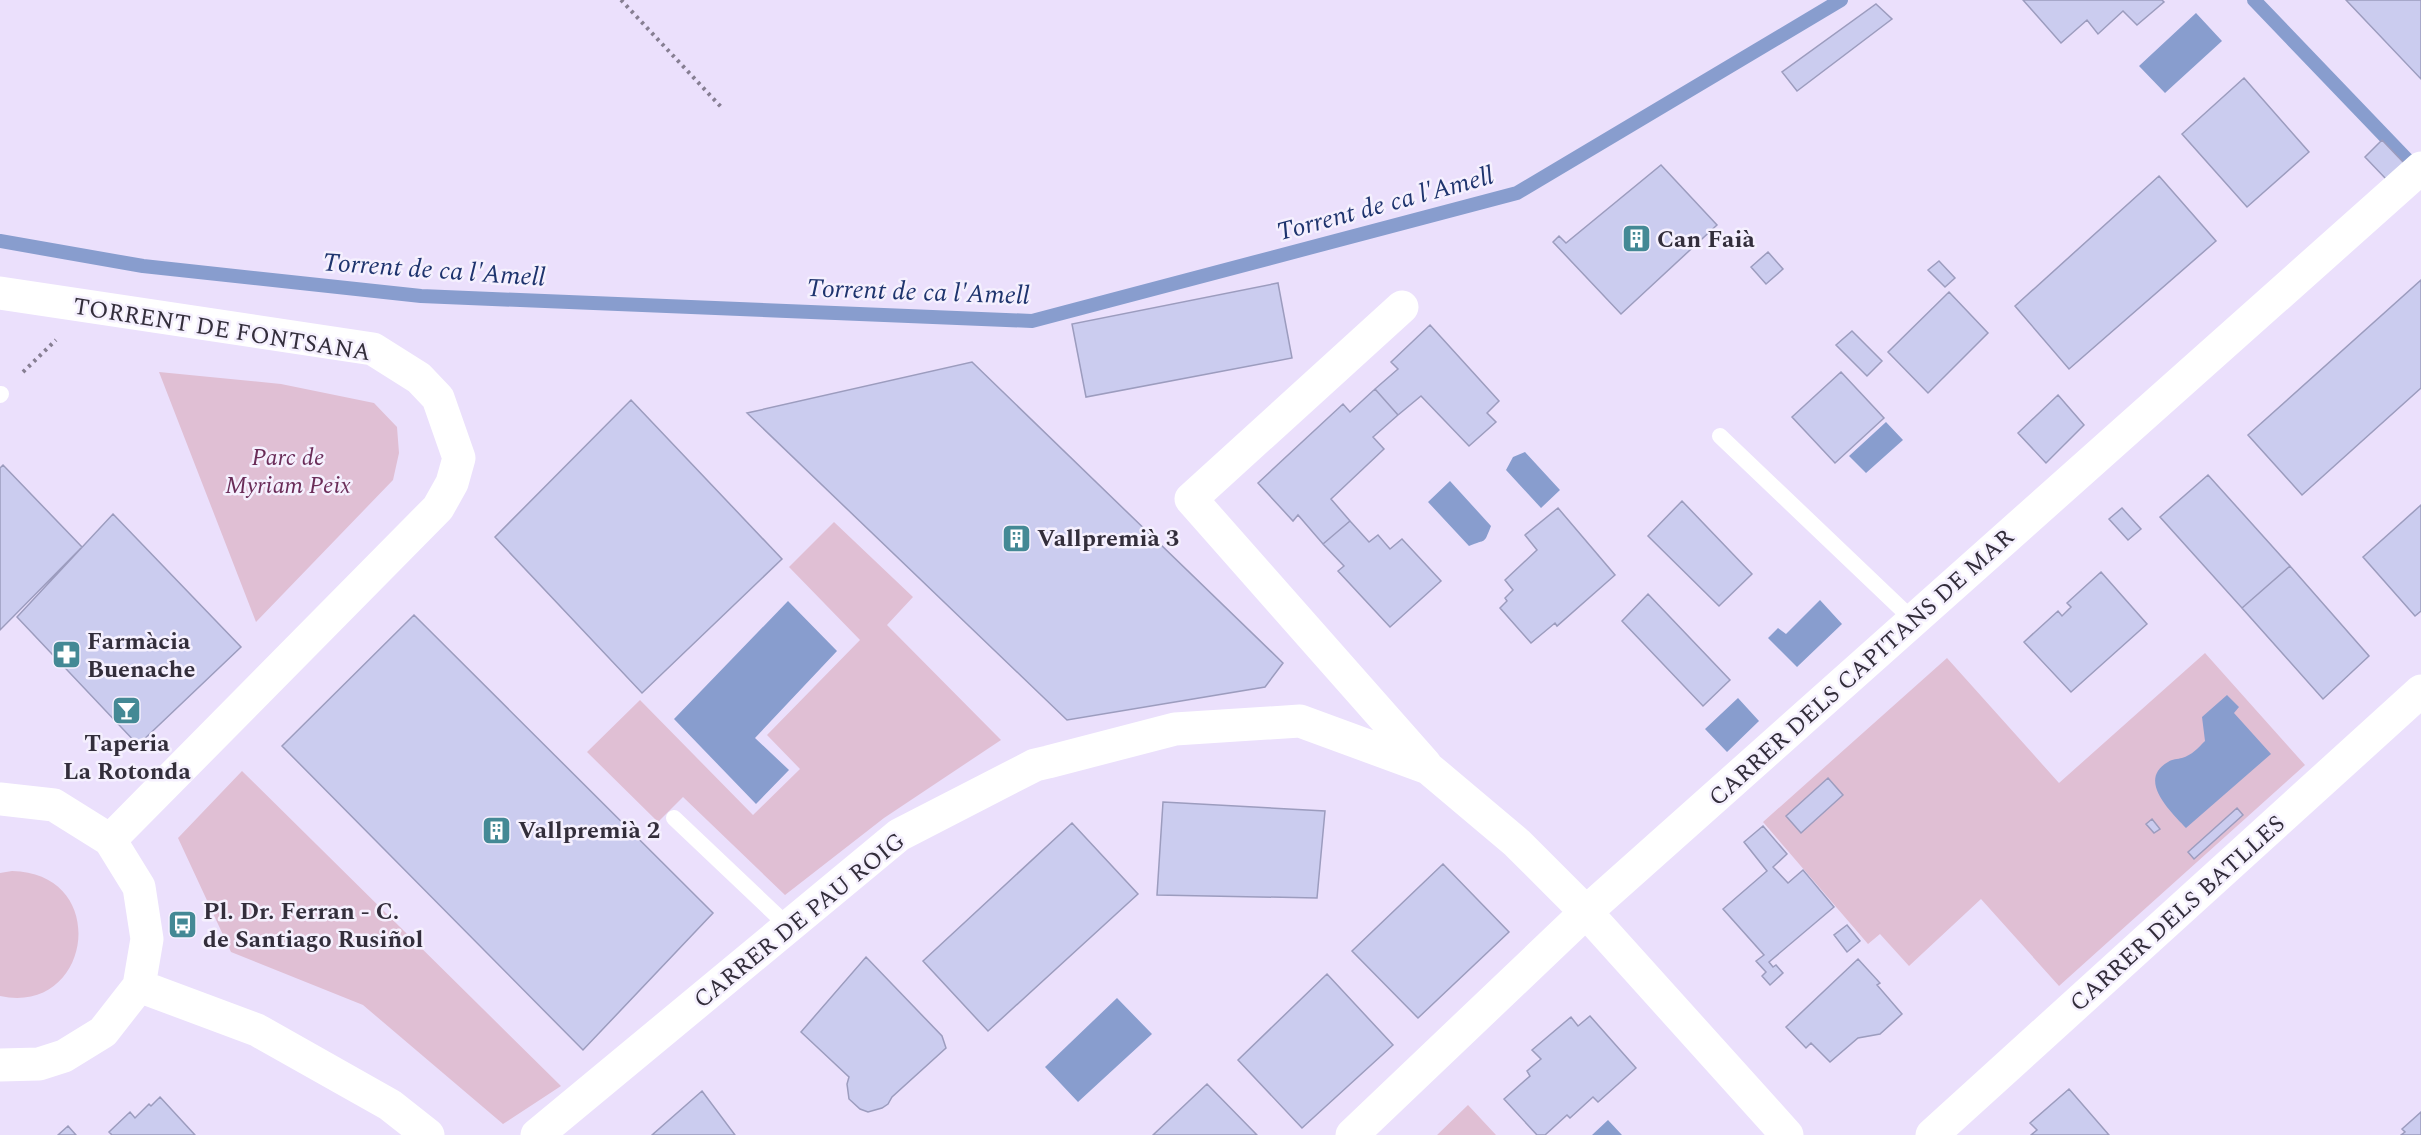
<svg xmlns="http://www.w3.org/2000/svg" width="2421" height="1135" font-family="Spectral,serif">
	<style>
		.green { fill: #e0bfd4 }
		.water { fill: #889dce }
		.lines { fill: none; stroke-linecap: round; stroke-linejoin: round }
		.stream { stroke: #889dce; stroke-width: 14 }
		.building { fill: #cbccef; stroke: #9c9cbe; stroke-width: 1.5 }
		.path { stroke: #867e92; stroke-width: 4; stroke-dasharray: 3 4.5; stroke-linecap: butt }
		.service { stroke: #fff; stroke-width: 16 }
		.minor { stroke: #fff; stroke-width: 33 }
		.tertiary { stroke: #fff; stroke-width: 33 }
		.labels { text-anchor: middle; stroke-width: 5; stroke-linejoin: round; paint-order: stroke }
		.poi-label { font-size: 24px; font-weight: bold; fill: #332e3b; stroke: #f5f0fe; text-anchor: start }
		.street-label { font-size: 24px; fill: #332e3b; stroke: #f5f0fe }
		.park-label { font-size: 24px; font-style: italic; fill: #6a2c58; stroke: #f5f0fe }
		.water-label { font-size: 26px; font-style: italic; fill: #1e346e; stroke: #f5f0fe }
	</style>
	<rect width="100%" height="100%" fill="#ebe0fc"/>
	<path class="green" d="M159,372l122,12 93,19 23,24 2,26 -6,27 -137,142z
		M834,522l79,75 -26,28 114,115 -117,78 -99,77 -102,-98 -25,25 -71,-70 53,-52 113,115 47,-46 -33,-34 93,-95 -71,-73z
		M2205,653l100,112 -246,221 -78,-87 -72,67 -29,-32 -12,10 -105,-122 184,-164 112,125z
		M242,771l319,315 -58,38 -140,-119 -132,-53 -53,-114z
		M12,871c100,2 80,145 -12,125v-123z
		M1468,1105l28,30h-59z"/>
	<path class="water" d="M2196,13l26,28 -57,52 -26,-27z
		M1886,422l17,18 -37,33 -17,-17z
		M1525,452l35,38 -19,18 -35,-38 7,-13z
		M1450,481l41,45c-8,20 -4,12 -22,20l-41,-44z
		M1820,600l22,24 -45,43 -29,-29 10,-10 8,6z
		M788,601l49,50 -82,87 34,32 -33,34 -82,-85z
		M2227,695l12,12 -5,6 37,41 -85,74c-14,-15 -50,-48 -18,-66 4,-3 10,-3 14,-4 10,-3 16,-10 23,-17l-3,-24z
		M1738,698l21,23 -32,31 -22,-23z
		M1117,998l35,36 -74,68 -33,-35z
		M1608,1120l14,15h-30z"/>
	<g class="lines">
		<path class="stream" d="M2254,0l165,172
			M0,241l143,25 278,30 611,25 485,-128 324,-193"/>
	</g>
	<path class="building" d="M2023,0h139l2,2 -27,23 -14,-14 -25,23 -11,-14 -26,23z
		M2346,0h75v79z
		M1876,4l16,15 -95,72 -15,-19z
		M2244,78l65,74 -62,55 -65,-73z
		M2382,140l22,23 -18,16 -21,-22z
		M1661,165l56,60 -96,89 -68,-72 6,-6 7,7z
		M2159,176l57,65 -147,128 -54,-63z
		M1768,252l15,17 -17,15 -15,-17z
		M1939,261l16,17 -10,9 -17,-17z
		M2421,280v108l-119,107 -54,-60z
		M1278,283l14,75 -206,39 -14,-73z
		M1949,292l39,41 -60,60 -40,-41z
		M1430,325l69,76 -12,12 9,9 -27,24 -48,-50 -23,19 -23,-26 23,-20 -7,-7z
		M1852,331l30,30 -15,15 -31,-31z
		M972,362l311,301 -18,24 -198,33 -320,-307z
		M1841,372l43,46 -49,45 -43,-46z
		M1375,389l23,26 -25,22 11,12 -53,50 19,22 -27,23 -25,-29 -5,6 -35,-38 85,-79 7,8z
		M2058,395l26,30 -38,38 -28,-30z
		M631,400l151,159 -140,134 -147,-156z
		M3,465l79,82 -82,83v-162z
		M2208,475l82,91 -48,42 -82,-91z
		M1682,501l70,73 -33,32 -71,-70z
		M2421,505v106l-6,5 -52,-59z
		M1558,508l57,67 -58,51 -2,-3 -24,20 -31,-35 7,-7 -2,-3 8,-8 -8,-10 32,-30 -12,-15z
		M2122,508l19,21 -13,11 -19,-21z
		M113,514l128,133 -103,98 -121,-128z
		M1350,521l19,21 9,-7 12,14 12,-10 39,42 -51,46 -52,-56 6,-5 -21,-22z
		M2290,566l79,90 -46,43 -81,-91z
		M2101,572l46,52 -76,68 -47,-50 34,-31 4,5 9,-9 -4,-4z
		M1648,594l82,86 -27,26 -81,-85z
		M414,615l299,298 -130,137 -301,-304z
		M1828,778l15,17 -42,38 -15,-17z
		M1163,802l162,9 -8,87 -160,-3z
		M2237,808l6,7 -49,44 -6,-7z
		M2152,819l8,10 -6,4 -8,-9z
		M1072,823l66,71 -150,137 -65,-70z
		M1763,826l24,28 -14,13 15,16 15,-13 31,37 -65,55 4,5 3,-2 7,8 -13,12 -8,-9 4,-4 -10,-11 8,-6 -41,-46 44,-38 -23,-29z
		M1443,864l66,68 -91,86 -66,-67z
		M1847,925l13,16 -13,11 -13,-17z
		M866,957l76,79 4,12 -54,49 -4,7 -6,4 -14,4 -8,-3 -11,-10 -2,-15 2,-7 -48,-45z
		M1858,959l22,24 -3,2 25,29 -22,20 -22,4 -28,24 -19,-19 -5,5 -20,-21z
		M1327,974l66,71 -91,83 -64,-68z
		M1590,1016l46,52 -38,34 -5,-5 -23,21 -3,-3 -22,20h-8l-33,-36 26,-23 -3,-5 14,-12 -9,-9 39,-33 7,9z
		M1207,1084l50,51h-104z
		M2069,1089l40,46h-78l6,-5 -7,-7z
		M702,1091l33,44h-83z
		M160,1097l35,38h-83l-3,-3 21,-20 5,6 14,-14 2,2z
		M2421,1112v23h-20l4,-3 -3,-3z
		M68,1126l8,9h-18z"/>
	<g class="lines">
		<path class="path" d="M621,0l102,109
			M23,372l33,-32"/>
		<path class="service" d="M0,395l1,-1
			M1720,436l193,184
			M674,818l115,109"/>
		<path class="minor" d="M0,293l373,56 46,29 19,20 21,60 -7,25 -14,25 -328,332
			M1402,307l-211,192 234,265
			M537,1135l362,-300 136,-70 13,-3 127,-33 125,-8 128,47 89,75 69,69 201,223
			M1352,1135l234,-223 835,-744
			M1932,1135l489,-444"/>
		<path class="tertiary" d="M0,799l54,6 56,35 29,47 8,52 -8,47 -36,46 -39,24 -25,8 -39,1
			M139,986l118,44 133,75 38,30"/>
	</g>
	<defs>
		<symbol id="building-square" viewBox="-11 -11 22 22"><rect x="-9" y="-9" width="18" height="18" rx="4" fill="#448995" stroke="#f5f0fe"/><path d="M-4-6H4V6H1V3H-1V6H-4ZM-2.5-4.3h1.7v1.8h-1.7ZM.8-4.3h1.7v1.8H.8ZM-2.5-1h1.7V.8h-1.7ZM.8-1h1.7V.8H.8Z" fill="#fff"/></symbol>
		<symbol id="pharmacy-square" viewBox="-11 -11 22 22"><rect x="-9" y="-9" width="18" height="18" rx="4" fill="#448995" stroke="#f5f0fe"/><path d="M-2-6h4v4h4v4h-4v4h-4v-4h-4v-4h4Z" fill="#fff"/></symbol>
		<symbol id="bar-square" viewBox="-11 -11 22 22"><rect x="-9" y="-9" width="18" height="18" rx="4" fill="#448995" stroke="#f5f0fe"/><path d="M-6-5H6L.8 .8V4.5H3.5V6h-7V4.5H-.8V.8Z" fill="#fff"/></symbol>
		<symbol id="bus-square" viewBox="-11 -11 22 22"><rect x="-9" y="-9" width="18" height="18" rx="4" fill="#448995" stroke="#f5f0fe"/><path d="M-5-6H5V4H4V6H2V4H-2V6H-4V4H-5ZM-3.5-4V0h7V-4ZM-3.5 1.2v1.5H-2V1.2ZM2 1.2v1.5H3.5V1.2Z" fill="#fff"/></symbol>
	</defs>
	<g fill-rule="evenodd">
		<use href="#building-square" x="1620" y="222" width="33" height="33"/>
		<use href="#building-square" x="1000" y="522" width="33" height="33"/>
		<use href="#pharmacy-square" x="50" y="638" width="33" height="33"/>
		<use href="#bar-square" x="110" y="694" width="33" height="33"/>
		<use href="#building-square" x="480" y="814" width="33" height="33"/>
		<use href="#bus-square" x="166" y="908" width="33" height="33"/>
	</g>
	<g class="labels">
		<g class="poi-label">
			<text x="1657" y="247">Can Faià</text>
			<text x="1037" y="546">Vallpremià 3</text>
			<text x="87" y="649">Farmàcia<tspan x="87" dy="28">Buenache</tspan></text>
			<text x="127" y="751" text-anchor="middle">Taperia<tspan x="127" dy="28">La Rotonda</tspan></text>
			<text x="518" y="838">Vallpremià 2</text>
			<text x="203" y="919">Pl. Dr. Ferran - C.<tspan x="203" dy="28">de Santiago Rusiñol</tspan></text>
		</g>
		<g class="street-label">
			<text transform="translate(222 329) rotate(9)" y="8">TORRENT DE FONTSANA</text>
			<text transform="translate(1861 667) rotate(-42)" y="8">CARRER DELS CAPITANS DE MAR</text>
			<text transform="translate(2177 913) rotate(-42)" y="8">CARRER DELS BATLLES</text>
			<text transform="translate(799 920) rotate(-39)" y="8">CARRER DE PAU ROIG</text>
		</g>
		<g class="park-label">
			<text x="288" y="465">Parc de<tspan x="288" dy="28">Myriam Peix</tspan></text>
		</g>
		<g class="water-label">
			<text transform="translate(1385 203) rotate(-15)" y="9">Torrent de ca l'Amell</text>
			<text transform="translate(434 269) rotate(4)" y="9">Torrent de ca l'Amell</text>
			<text transform="translate(918 291) rotate(2)" y="9">Torrent de ca l'Amell</text>
		</g>
	</g>
</svg>
